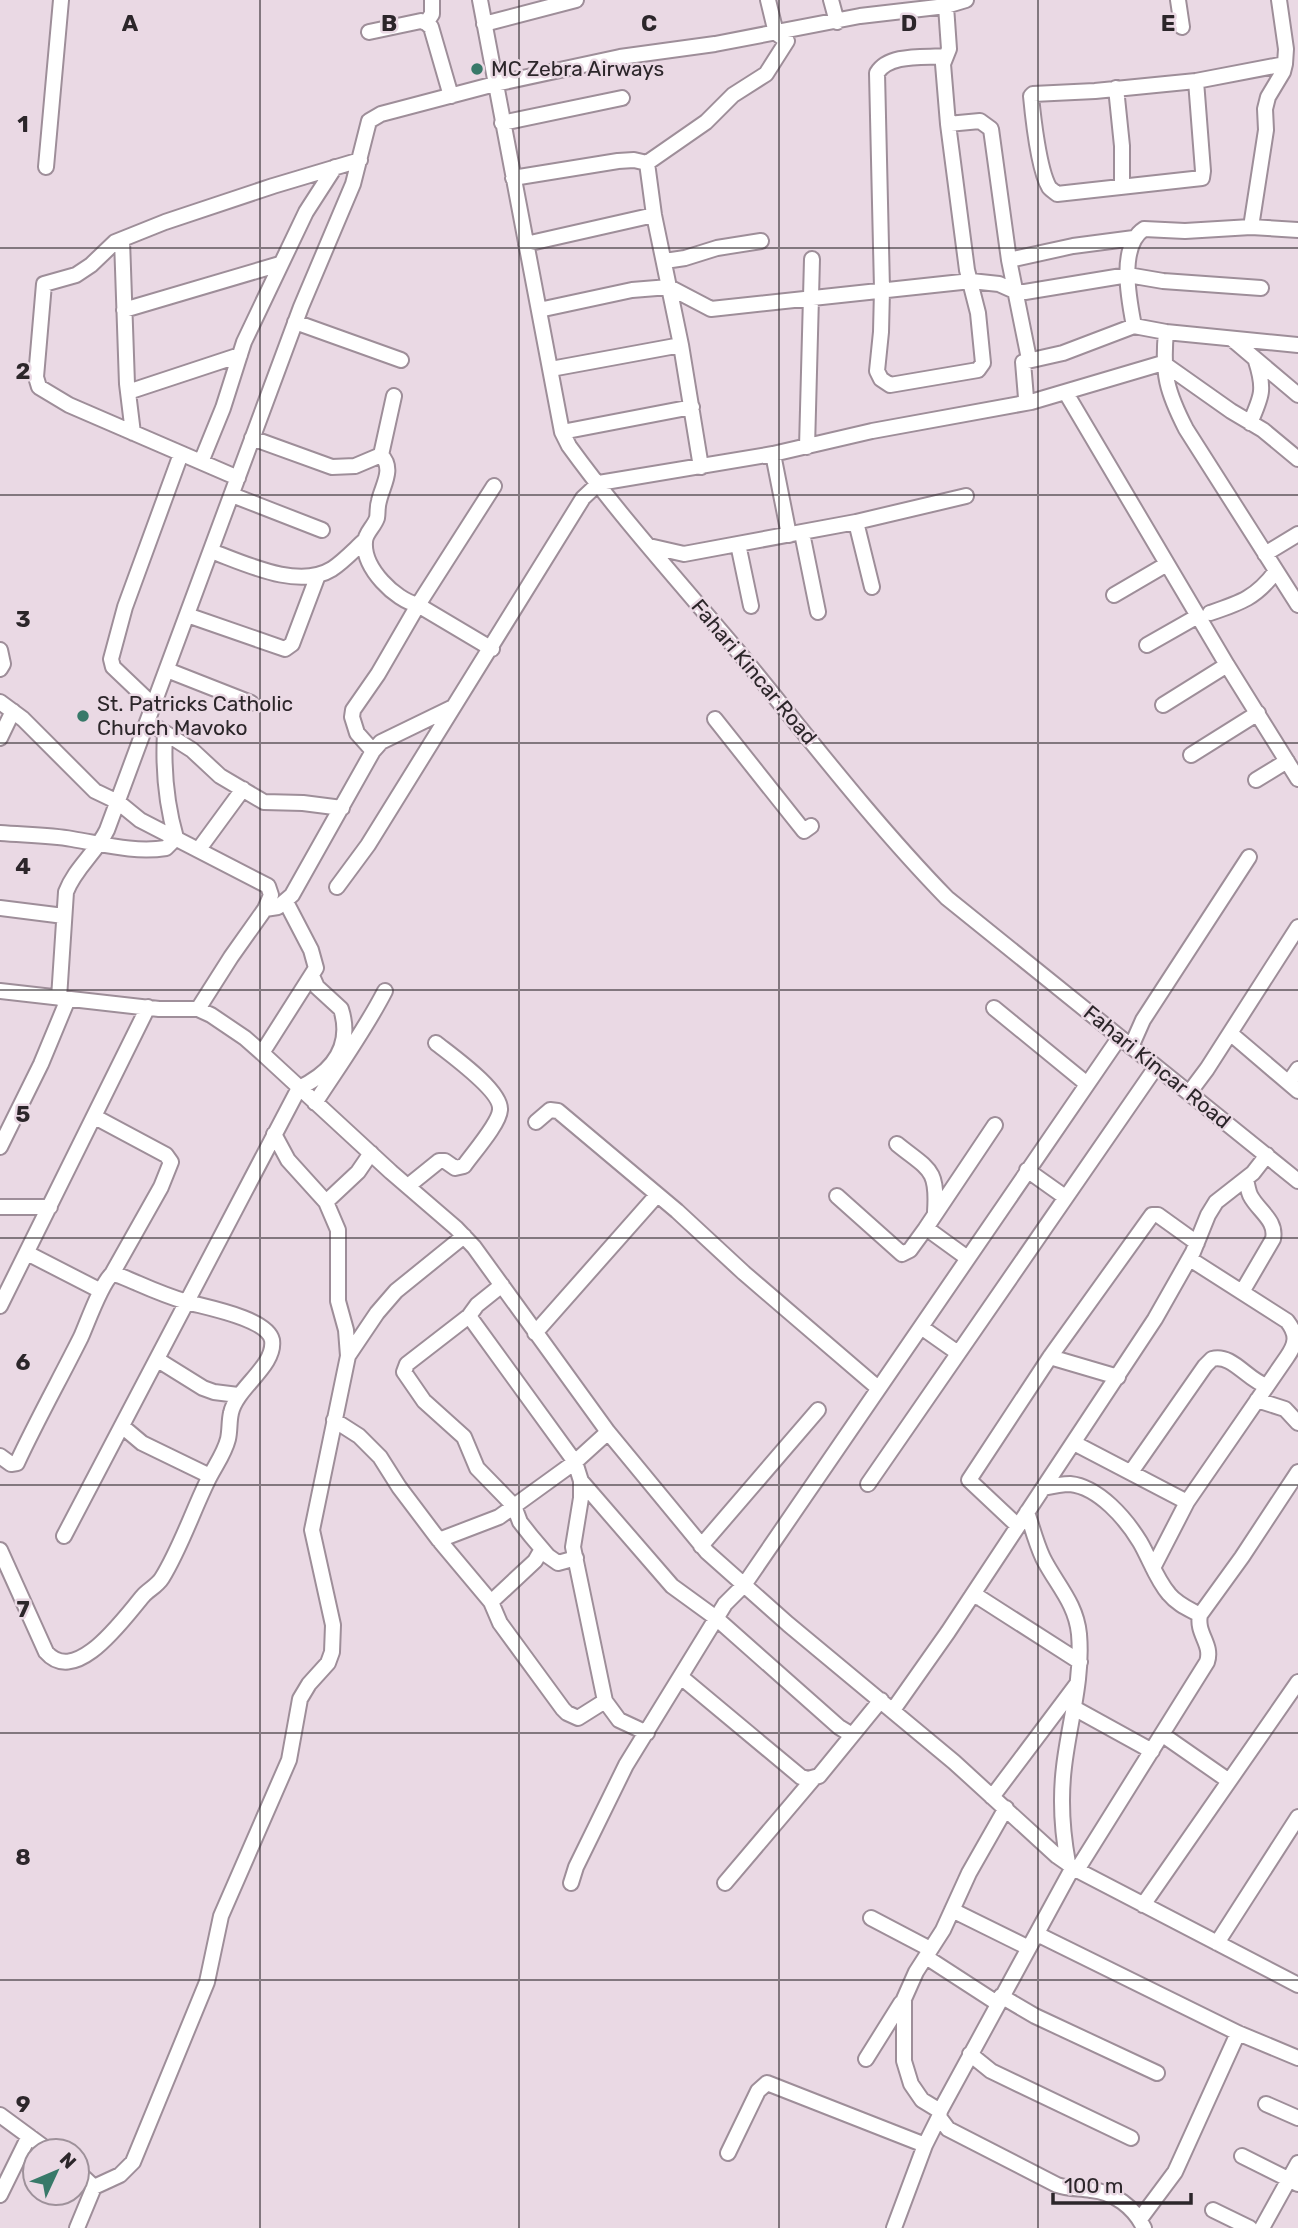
<svg xmlns="http://www.w3.org/2000/svg" width="1298" height="2228" font-family="Rubik,sans-serif">
	<style>
		.lines { fill: none; stroke-linecap: round; stroke-linejoin: round }
		.minor-casing { stroke: #9e8e99; stroke-width: 18 }
		.minor { stroke: #fff; stroke-width: 14 }
		.grid { fill: none; stroke: #2c262a; stroke-width: 2; stroke-opacity: 0.55 }
		.poi-dot { fill: #387969; stroke: #ead9e4; stroke-width: 2.5 }
		.labels { text-anchor: middle; stroke-width: 5; stroke-linejoin: round; paint-order: stroke }
		.poi-label { font-size: 21px; fill: #2c262a; stroke: #ead9e4; text-anchor: start }
		.street-label { font-size: 21px; fill: #2c262a; stroke: #ead9e4 }
		.grid-label { font-size: 23px; text-anchor: middle; font-weight: bold; fill: #2c262a; stroke: #ead9e4; stroke-width: 5; stroke-linejoin: round; paint-order: stroke }
	</style>
	<rect width="100%" height="100%" fill="#ead9e4"/>
	<g class="lines">
		<defs>
			<path id="minor" d="M480,0l82,432 7,14c53,73 114,140 172,209 67,82 132,167 206,243l351,283
				M831,0l6,22
				M1178,0l4,27
				M946,6l3,43 -6,15 5,60 19,146 11,43 5,50 -5,7 -88,15 -9,-6 -4,-8 4,-39 1,-43 -5,-216c12,-20 48,-15 69,-17
				M426,23l5,4 20,69
				M426,23l6,-9v-14
				M484,24l92,-24
				M369,32l52,-11 5,2
				M1196,81l7,90 -1,7 -145,16c-2,-2 -7,-5 -8,-7 -10,-17 -16,-70 -18,-91l2,-2 62,-3 101,-10 89,-17
				M1116,88l6,58v41
				M502,123l120,-25
				M948,124l32,-3 11,8 18,131 20,99
				M647,163l7,52 27,130 20,122
				M46,167l15,-167
				M513,178l105,-17 16,-1 13,3 59,-41 27,-27 33,-21 21,-33 -11,-8 -8,-33
				M1251,227l15,-97 -1,-21 3,-12 15,-25 2,-8 1,-15 -7,-49
				M122,240l5,144 6,49
				M526,244l128,-29
				M1009,260l64,-14 61,-8
				M665,261l20,-3 32,-10 44,-7
				M124,310l156,-46
				M539,310l93,-20 37,-3 42,22 260,-28 28,3 18,8h8l103,-17 35,6 98,7
				M295,322l106,38
				M1134,326c-5,-26 -16,-80 10,-97l41,2 66,-4 47,3
				M1166,332c-4,42 1,60 20,97l112,176
				M1233,340l65,55
				M551,369l130,-24
				M128,392l112,-37
				M1066,393l161,272 71,114
				M394,396l-13,59c14,14 1,31 -2,46 -2,6 -1,12 -2,17 -3,9 -12,15 -12,24 -2,26 30,58 53,63l74,44
				M1031,402l-5,-4 -3,-36 40,-9 71,-27 32,6 132,13
				M1250,423c12,-27 15,-34 6,-62
				M562,432l130,-25
				M252,438l80,29 23,-1 26,-11
				M807,447l5,-188
				M773,454l16,81
				M201,462l22,-54 21,-66 62,-130 29,-45
				M238,478l-169,-73 -30,-18 -3,-10 8,-93 32,-9 15,-10 24,-23 50,-20 108,-36 87,-26
				M232,495l90,35
				M856,522l16,65
				M802,533l16,79
				M738,544l13,62
				M649,546l35,8 172,-32 110,-26
				M211,551c33,12 87,39 121,18 12,-8 22,-19 33,-29
				M1265,554l33,-20
				M1114,595l53,-31
				M1210,613c30,-10 46,-15 66,-42
				M187,615l98,34 7,-5 26,-69
				M1147,645l51,-29
				M0,650l3,14 -3,5
				M167,670l84,33
				M0,702l23,17 72,72 23,11 22,18 128,66 3,9 -6,14 -34,48 -33,52
				M1163,705l64,-40
				M154,706l-41,-39 -2,-8 14,-52 56,-153
				M715,719l89,112 7,-5
				M148,722l44,28 28,26 44,26 39,1 39,5
				M0,738l13,-27
				M373,751l-16,-18 -5,-16 1,-7 25,-36 40,-69 76,-119
				M1191,755l67,-42
				M1256,780l31,-19
				M0,833c24,2 49,2 72,6 31,5 62,14 94,9l10,-10c-10,-35 -13,-69 -11,-105
				M199,849l44,-60
				M337,887l31,-42 215,-347 16,-15 174,-29 99,-23 159,-29 132,-39 68,48 32,19 35,29
				M0,908l64,8
				M265,909l13,-2 14,-12 81,-144 8,-9 70,-34
				M0,991l159,18h39l13,6 34,23 17,15 129,119 65,56 18,19 134,185 99,120 81,72 166,138 103,94 20,14 221,115
				M59,998l7,-106c9,-24 30,-39 41,-62l194,-523 52,-123 16,-63 12,-7 114,-30 125,-27 95,-13 145,-28 86,-10 20,-6
				M994,1008l93,76
				M1230,1033l68,58
				M1131,1047l12,-27 106,-163
				M262,1053l54,-85 -5,-18 -25,-48
				M1289,1082l9,-13
				M1189,1093l18,-24 91,-142
				M315,1103c24,-37 50,-73 70,-112
				M95,1117l71,38 5,7 -10,25 -49,87
				M536,1122l14,-12 8,1 119,100 67,62 134,115
				M897,1144c32,26 41,24 38,68
				M0,1147l41,-83 27,-65
				M1027,1170l38,27
				M408,1186l31,-25h6l10,7 9,-2c9,-13 35,-42 36,-56 2,-19 -49,-55 -64,-67
				M837,1196l65,58 8,-4 16,-22
				M326,1202l32,-30 13,-19
				M0,1207h50
				M27,1253l74,38
				M966,1257l-40,-29 69,-103
				M502,1285l-25,20 -8,11 -62,48 -3,8 20,29 40,36 13,31 37,38 6,16 11,14 17,20 10,7 18,-5
				M1242,1292l31,-53c4,-19 -15,-28 -23,-44 -2,-5 -3,-11 -4,-16
				M0,1306l148,-299
				M469,1316l106,146 6,19v17l-8,49 32,154 14,19 28,13
				M921,1327l37,26
				M535,1333l122,-138
				M348,1356l29,-43 19,-22 68,-55
				M1050,1357l68,20
				M158,1360l45,28 11,4 24,3
				M1257,1400l28,9 13,14
				M334,1420l25,16 21,21 19,30 40,53 52,62 9,21 63,86 4,4 11,5 27,-17
				M123,1427l19,16 68,33
				M1074,1443l113,59
				M0,1456l11,8 6,-1c20,-43 43,-84 64,-126 7,-16 20,-53 31,-63 9,1 17,6 25,9 16,7 33,14 50,19 17,5 80,16 85,38 4,26 -36,48 -41,73 -2,8 -1,17 -3,26 -4,16 -14,28 -21,43 -15,31 -27,67 -45,96 -5,8 -14,12 -19,18 -19,22 -67,91 -97,56l-46,-102
				M1131,1472l74,-106 7,-7c20,-6 36,22 55,27
				M581,1481l91,105 44,32 123,109 13,8
				M868,1484l288,-417
				M1043,1488c9,-2 19,-4 27,-4 29,3 56,35 70,58 10,17 16,37 29,52 8,10 20,15 31,21
				M1027,1512c5,15 9,31 16,46 13,26 33,45 36,76 4,46 -10,89 -15,133 -4,33 -2,64 4,96
				M1018,1526l-49,-46 81,-123 102,-142h6l39,28
				M64,1536l235,-448c33,-16 54,-41 42,-79l-24,-22 -5,-11
				M439,1540l60,-23 76,-55 33,-30
				M701,1546l117,-136
				M1153,1568l34,-66 100,-145c9,-13 11,-22 0,-36l-97,-62
				M972,1596l8,2 100,64
				M491,1602l44,-41 7,-12
				M681,1677l120,100 7,2 11,-3 62,-76
				M1074,1708l78,43
				M893,1710l55,-78 207,-313 38,-67 15,-37 8,-13 37,-29 14,-18
				M1163,1735l66,46
				M992,1797l85,-113
				M1073,1867l-133,244 -1,6 9,12 109,56c11,4 22,3 34,5 23,2 43,17 53,38
				M1077,1870l130,-208c6,-18 -11,-28 -7,-47l42,-58 56,-85
				M571,1883l5,-16 50,-102 99,-161 19,-19 375,-547
				M725,1883l89,-105
				M1143,1905l155,-223
				M952,1910l77,38
				M871,1918l59,31
				M1037,1934l201,99 60,25
				M1217,1943l81,-126
				M926,1957l71,46
				M1001,1996l34,20 122,57
				M970,2054l21,17 140,67
				M866,2059l35,-56
				M1266,2104l32,14
				M940,2111l-18,-11 -11,-16 -7,-23v-62l12,-27 27,-42 26,-57 37,-65
				M0,2115l49,36
				M728,2153l30,-62 9,-8 158,62
				M1242,2156l56,28
				M94,2187l26,-12 13,-13 74,-180 14,-66 68,-156 11,-61 9,-15 19,-21 4,-11 1,-27 -21,-95 36,-174 -2,-26 -8,-29v-71l-12,-28 -38,-42 -14,-26
				M0,2195l29,-59
				M1213,2210l37,18
				M1140,2219l35,-47 63,-139
				M77,2228l17,-41 -17,-16
				M894,2228l31,-83 14,-28
				M1262,2228l36,-65"/>
		</defs>
		<use href="#minor" class="minor-casing"/>
		<use href="#minor" class="minor"/>
	</g>
	<path class="grid" d="M260,0v2228M519,0v2228M779,0v2228M1038,0v2228M0,248h1298M0,495h1298M0,743h1298M0,990h1298M0,1238h1298M0,1485h1298M0,1733h1298M0,1980h1298"/>
	<g class="poi-dot">
		<circle cx="477" cy="69" r="7"/>
		<circle cx="83" cy="716" r="7"/>
	</g>
	<g class="labels">
		<g class="poi-label">
			<text x="491" y="76">MC Zebra Airways</text>
			<text x="97" y="711">St. Patricks Catholic<tspan x="97" dy="24">Church Mavoko</tspan></text>
		</g>
		<g class="street-label">
			<text transform="translate(754 672) rotate(50)" y="7">Fahari Kincar Road</text>
			<text transform="translate(1157 1067) rotate(39)" y="7">Fahari Kincar Road</text>
		</g>
	</g>
	<g class="grid-label">
		<text x="130" y="31">A</text>
		<text x="389" y="31">B</text>
		<text x="649" y="31">C</text>
		<text x="909" y="31">D</text>
		<text x="1168" y="31">E</text>
		<text x="23" y="132">1</text>
		<text x="23" y="379">2</text>
		<text x="23" y="627">3</text>
		<text x="23" y="874">4</text>
		<text x="23" y="1122">5</text>
		<text x="23" y="1370">6</text>
		<text x="23" y="1617">7</text>
		<text x="23" y="1865">8</text>
		<text x="23" y="2112">9</text>
	</g>
	<g transform="translate(56 2172) rotate(46)"><circle r="33" fill="#ead9e4" stroke="#9e919a" stroke-width="2"/>
	<path d="M0-5L12 26L0 18L-12 26Z" fill="#387969"/>
	<text y="-10" font-size="19" font-weight="bold" text-anchor="middle" fill="#2c262a">N</text>
	</g>
	<path d="M1053 2193v10h138v-10" fill="none" stroke="#2c262a" stroke-width="3.5"/>
	<text x="1064" y="2193" font-size="21" fill="#2c262a" stroke="#ead9e4" stroke-width="5" paint-order="stroke">100 m</text>
</svg>
